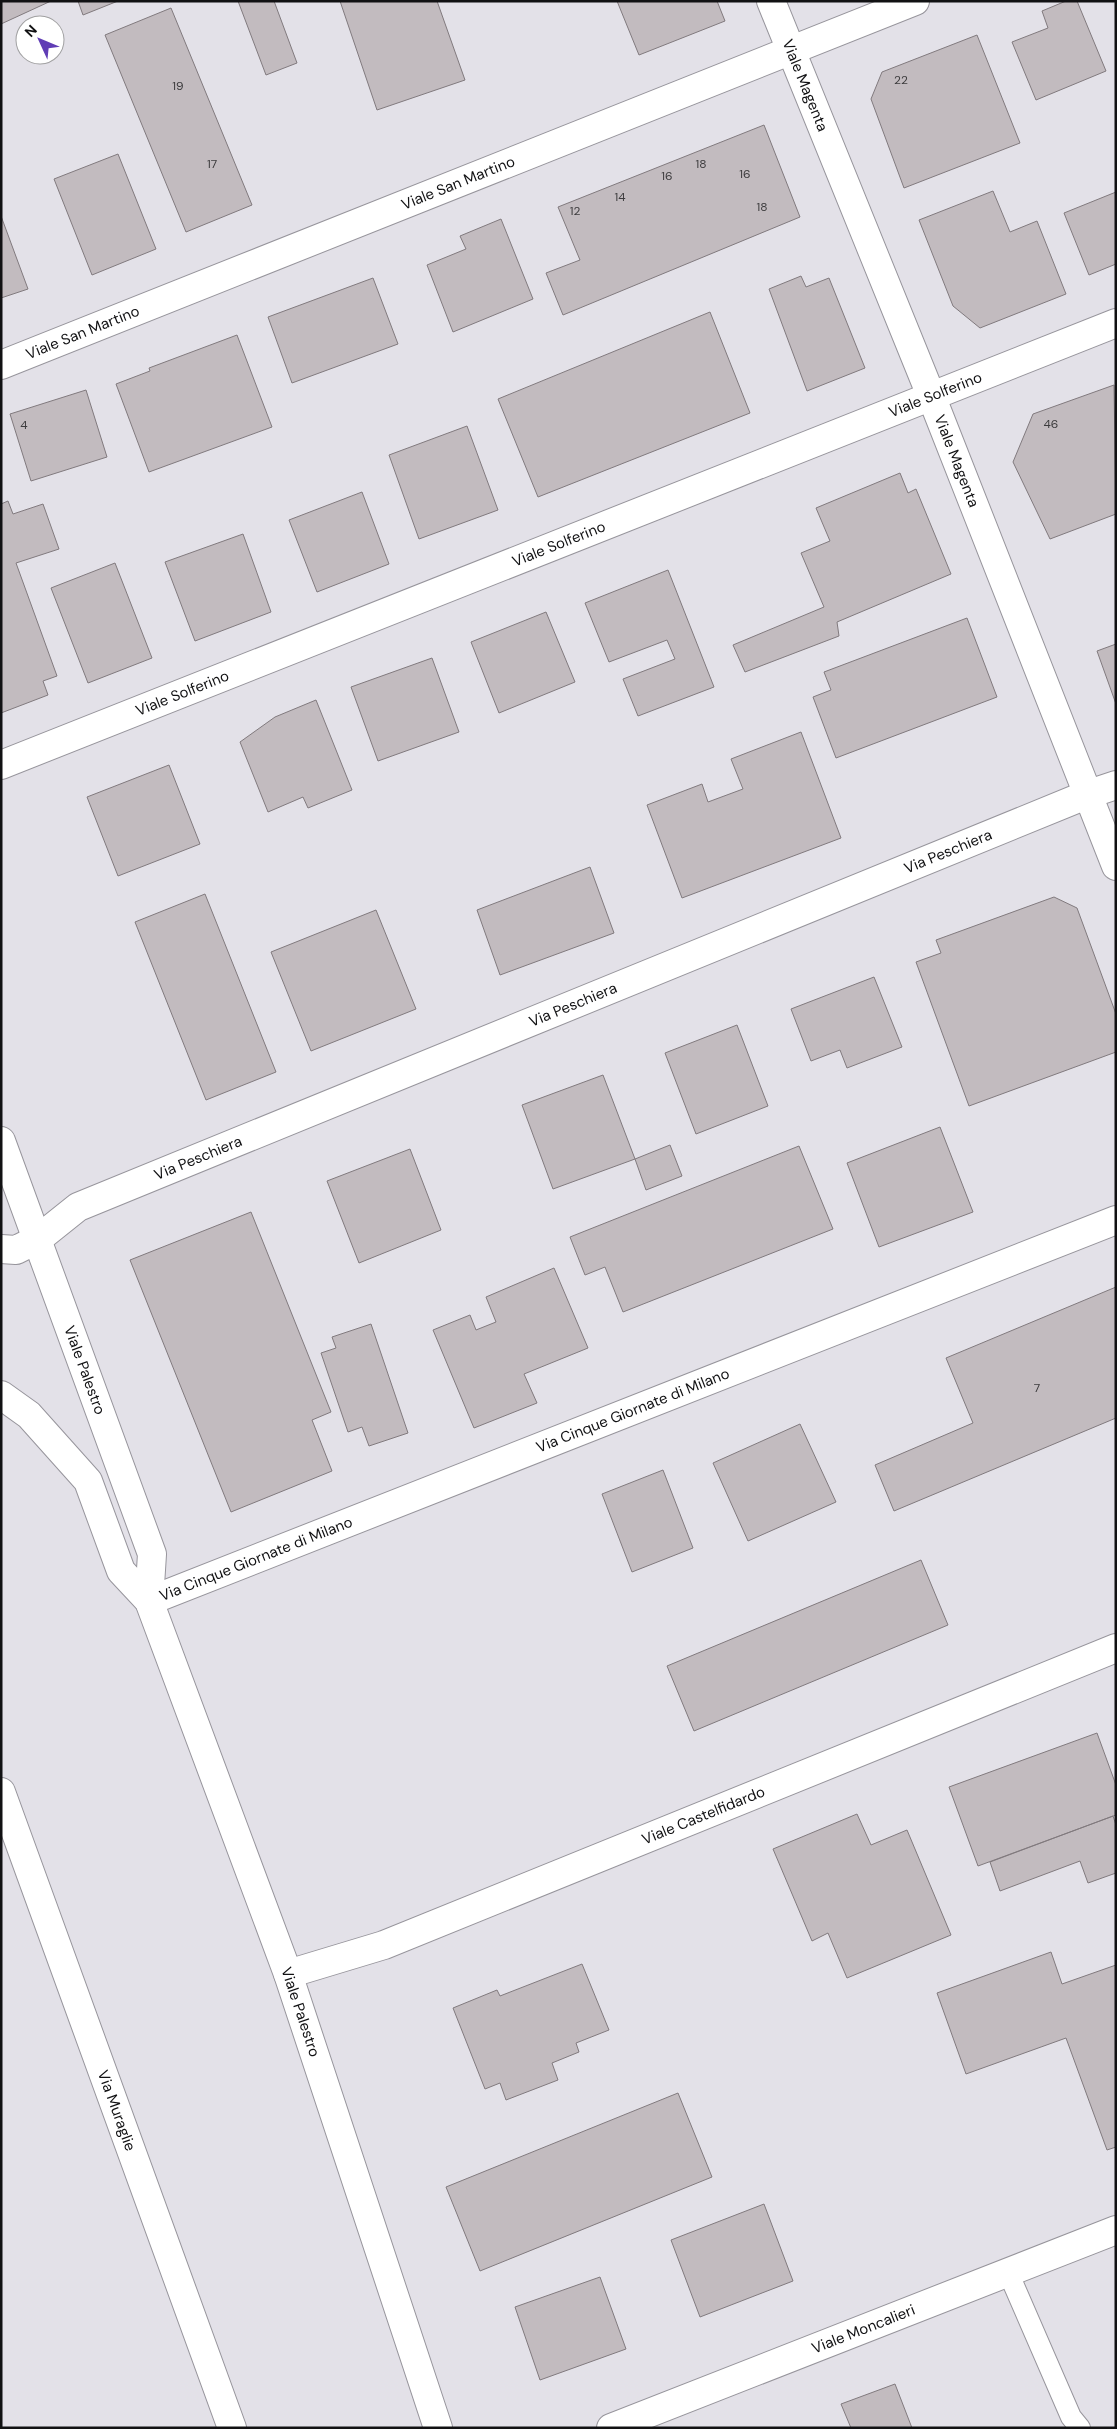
<svg xmlns="http://www.w3.org/2000/svg" width="1117" height="2429" font-family="'DM Sans',sans-serif">
	<style>
		.building { fill: #c2bbbf; stroke: #817a7e }
		.lines { fill: none; stroke-linecap: round; stroke-linejoin: round }
		.lane-casing { stroke: #97959c; stroke-width: 22 }
		.street-casing { stroke: #97959c; stroke-width: 30 }
		.secondary-casing { stroke: #97959c; stroke-width: 30 }
		.lane { stroke: #fff; stroke-width: 20 }
		.street { stroke: #fff; stroke-width: 28 }
		.secondary { stroke: #fff; stroke-width: 28 }
		.labels { text-anchor: middle; stroke-width: 4.5; stroke-linejoin: round; paint-order: stroke }
		.number-label { font-size: 12px; fill: #3d3c3e }
		.street-label { font-size: 15px; fill: #111113; stroke: #fff }
	</style>
	<rect width="100%" height="100%" fill="#e3e1e8"/>
	<path class="building" d="M1,1h50l-50,23z
		M78,1h40l-35,14z
		M238,1h36l23,62 -31,12z
		M340,1h97l28,79 -88,30z
		M617,1h100l8,20 -86,34z
		M1066,1h11l29,70 -70,29 -24,-58 36,-14 -6,-17z
		M171,8l81,197 -66,27 -81,-197z
		M977,35l43,108 -116,45 -33,-89 11,-27z
		M764,125l36,92 -237,98 -17,-42 34,-13 -22,-53z
		M118,154l38,95 -64,26 -38,-96z
		M993,191l17,41 27,-11 29,73 -86,34 -27,-22 -34,-86z
		M1116,192v72l-27,11 -25,-62z
		M1,216l27,73 -27,9z
		M501,219l32,80 -80,33 -26,-67 39,-16 -6,-13z
		M801,276l5,11 23,-9 36,90 -58,23 -38,-102z
		M373,278l25,66 -106,39 -24,-66z
		M710,312l40,101 -212,84 -40,-98z
		M237,335l35,92 -123,45 -33,-88 34,-13 -1,-3z
		M1114,385l2,129 -66,25 -37,-77 20,-48z
		M86,390l21,67 -76,24 -21,-67z
		M467,426l31,84 -79,29 -30,-84z
		M900,473l8,20 8,-4 35,85 -114,48 2,14 -94,36 -12,-27 91,-38 -23,-54 29,-12 -14,-33z
		M362,492l27,72 -72,28 -28,-72z
		M8,501l5,13 30,-10 16,45 -43,14 41,113 -14,5 5,14 -47,18v-209z
		M243,534l28,78 -76,29 -30,-79z
		M115,563l37,95 -64,25 -37,-95z
		M668,570l46,117 -76,29 -15,-37 52,-20 -8,-19 -58,22 -24,-59z
		M546,612l29,70 -76,31 -28,-71z
		M967,618l30,79 -161,61 -23,-61 18,-7 -7,-18z
		M1116,644v60l-19,-53z
		M432,658l27,74 -81,29 -27,-74z
		M316,700l36,90 -44,18 -5,-11 -35,15 -28,-70 35,-25z
		M801,732l40,106 -159,60 -35,-93 55,-21 6,18 35,-13 -12,-30z
		M169,765l31,79 -82,32 -31,-79z
		M590,867l24,66 -114,42 -23,-65z
		M205,894l71,178 -70,28 -71,-178z
		M1054,897l23,11 39,106v38l-147,54 -53,-144 25,-9 -5,-13z
		M376,910l40,99 -105,42 -40,-99z
		M874,977l28,70 -55,21 -7,-18 -29,11 -20,-52z
		M737,1025l31,81 -72,28 -31,-81z
		M603,1075l32,84 -82,30 -31,-84z
		M940,1127l33,85 -94,35 -32,-84z
		M670,1145l12,31 -36,14 -11,-31z
		M799,1146l34,83 -210,83 -18,-45 -20,8 -15,-38z
		M410,1149l31,81 -82,33 -32,-82z
		M251,1212l80,200 -19,8 20,51 -101,41 -101,-252z
		M554,1268l34,80 -64,26 13,29 -63,25 -41,-98 37,-15 6,15 20,-8 -10,-25z
		M1116,1287v131l-222,93 -19,-46 98,-42 -27,-65z
		M371,1324l37,109 -39,13 -7,-19 -14,5 -27,-79 15,-5 -4,-11z
		M800,1424l36,78 -88,39 -35,-78z
		M663,1470l30,78 -61,24 -30,-78z
		M921,1560l27,65 -254,106 -27,-65z
		M1097,1733l19,52v30l-138,51 -29,-79z
		M857,1814l14,31 36,-15 44,105 -104,43 -19,-45 -16,8 -39,-92z
		M1113,1816l3,9v48l-28,10 -8,-22 -80,30 -10,-29z
		M1051,1952l11,32 54,-19v182l-9,3 -41,-112 -100,36 -29,-81z
		M582,1964l27,66 -33,13 3,9 -27,11 6,17 -52,20 -6,-17 -15,6 -32,-81 44,-18 3,6z
		M678,2093l34,84 -232,94 -34,-84z
		M764,2204l29,77 -93,36 -29,-77z
		M600,2277l26,72 -86,31 -25,-73z
		M895,2384l17,44h-61l-10,-24z"/>
	<g class="lines">
		<defs>
			<path id="lane" d="M1008,2272l63,145 9,11"/>
			<g id="street">
				<path id="s1" d="M771,1l161,397 184,468"/>
				<path id="s2" d="M1,365l914,-364"/>
				<path id="s3" d="M1,765l1115,-442"/>
				<path id="s4" d="M38,1239l40,-32 1008,-412 30,-10"/>
				<path id="s5" d="M149,1601l967,-381"/>
				<path id="s6" d="M1,1792l231,636"/>
				<path id="s7" d="M288,1974l96,-29 732,-297"/>
				<path id="s8" d="M611,2428l505,-198"/>
			</g>
			<g id="secondary">
				<path id="s9" d="M1,1141l151,413 -3,47"/>
				<path d="M1,1249l15,1 22,-11"/>
				<path id="s10" d="M1,1395l28,20 59,66 33,90 28,30 139,373 150,454"/>
			</g>
		</defs>
		<use href="#lane" class="lane-casing"/>
		<use href="#street" class="street-casing"/>
		<use href="#secondary" class="secondary-casing"/>
		<use href="#lane" class="lane"/>
		<use href="#street" class="street"/>
		<use href="#secondary" class="secondary"/>
	</g>
	<g class="labels">
		<g class="number-label">
			<text x="901" y="84">22</text>
			<text x="178" y="90">19</text>
			<text x="212" y="168">17</text>
			<text x="701" y="168">18</text>
			<text x="745" y="178">16</text>
			<text x="667" y="180">16</text>
			<text x="620" y="201">14</text>
			<text x="762" y="211">18</text>
			<text x="575" y="215">12</text>
			<text x="1051" y="428">46</text>
			<text x="24" y="429">4</text>
			<text x="1037" y="1392">7</text>
		</g>
		<g class="street-label">
			<text dy="5" stroke="none"><textPath href="#s1" startOffset="91">Viale Magenta</textPath></text>
			<text dy="5" stroke="none"><textPath href="#s2" startOffset="492">Viale San Martino</textPath></text>
			<text dy="5" stroke="none"><textPath href="#s2" startOffset="88">Viale San Martino</textPath></text>
			<text dy="5" stroke="none"><textPath href="#s3" startOffset="1005">Viale Solferino</textPath></text>
			<text dy="5" stroke="none"><textPath href="#s1" startOffset="496">Viale Magenta</textPath></text>
			<text dy="5" stroke="none"><textPath href="#s3" startOffset="600">Viale Solferino</textPath></text>
			<text dy="5" stroke="none"><textPath href="#s3" startOffset="195">Viale Solferino</textPath></text>
			<text dy="5" stroke="none"><textPath href="#s4" startOffset="991">Via Peschiera</textPath></text>
			<text dy="5" stroke="none"><textPath href="#s4" startOffset="586">Via Peschiera</textPath></text>
			<text dy="5" stroke="none"><textPath href="#s4" startOffset="181">Via Peschiera</textPath></text>
			<text dy="5" stroke="none"><textPath href="#s9" startOffset="244">Viale Palestro</textPath></text>
			<text dy="5" stroke="none"><textPath href="#s5" startOffset="520">Via Cinque Giornate di Milano</textPath></text>
			<text dy="5" stroke="none"><textPath href="#s5" startOffset="115">Via Cinque Giornate di Milano</textPath></text>
			<text dy="5" stroke="none"><textPath href="#s7" startOffset="445">Viale Castelfidardo</textPath></text>
			<text dy="5" stroke="none"><textPath href="#s10" startOffset="698">Viale Palestro</textPath></text>
			<text dy="5" stroke="none"><textPath href="#s6" startOffset="339">Via Muraglie</textPath></text>
			<text dy="5" stroke="none"><textPath href="#s8" startOffset="271">Viale Moncalieri</textPath></text>
		</g>
	</g>
	<rect width="1117" height="2429" fill="none" stroke="#111113" stroke-width="5"/>
	<g transform="translate(40 40) rotate(314)"><circle r="24" fill="#ffffff" stroke="#a0a0a1"/>
	<path d="M0-4L9 19L0 12L-9 19Z" fill="#603db5"/>
	<text y="-8" font-size="14" font-weight="bold" text-anchor="middle" fill="#111113">N</text>
	</g>
</svg>
